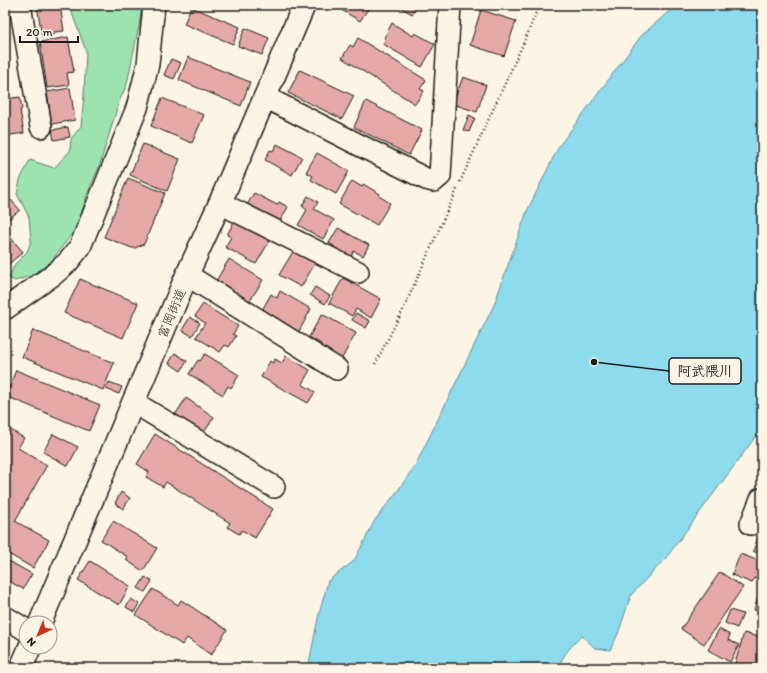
<svg xmlns="http://www.w3.org/2000/svg" width="767" height="673" font-family="Itim,'Klee One',sans-serif">
	<style>
		.green { fill: #9de3af; stroke: #5c8066 }
		.water { fill: #8ddbed; stroke: #608f99 }
		.building { fill: #e4a9a6; stroke: #1c1c1c }
		.lines { fill: none; stroke-linecap: round; stroke-linejoin: round }
		.minor-casing { stroke: #1c1c1c; stroke-width: 24 }
		.tertiary-casing { stroke: #1c1c1c; stroke-width: 25 }
		.path { stroke: #1c1c1c; stroke-width: 2.5; stroke-dasharray: 1 3; stroke-linecap: butt }
		.minor { stroke: #fcf5e5; stroke-width: 21 }
		.tertiary { stroke: #fcf5e5; stroke-width: 22 }
		.labels { text-anchor: middle; stroke-width: 3; stroke-linejoin: round; paint-order: stroke }
		.street-label { font-size: 13px; fill: #1c1c1c; stroke: #fcf5e5 }
		.leader { fill: none; stroke: #1c1c1c; stroke-width: 1.5 }
		.callout-dot { fill: #1c1c1c; stroke: #fcf5e5; stroke-width: 1.5 }
		.callout { fill: #fcf5e5; stroke: #1c1c1c; stroke-width: 1.5 }
		.callout-label { font-size: 14px; text-anchor: middle; font-weight: bold; fill: #1c1c1c }
	</style>
	<rect width="100%" height="100%" fill="#fcf5e5"/>
	<filter id="ink" filterUnits="userSpaceOnUse"><feTurbulence type="fractalNoise" baseFrequency=".025" numOctaves="2"/><feDisplacementMap in="SourceGraphic" scale="8" xChannelSelector="R" yChannelSelector="G"/><feConvolveMatrix kernelMatrix="1 2 1 2 8 2 1 2 1" color-interpolation-filters="sRGB"/></filter>
	<g filter="url(#ink)">
		<path class="green" d="M69,5h73l-3,21 -12,58 -8,18 -20,65 -12,28 -10,32 -27,36 -20,13 -15,5 -6,-3 6,-14 12,-12 4,-11 -2,-24 -12,-23 3,-14 10,-20 24,8 16,-17 1,-12 10,-13 3,-30 2,-45z"/>
		<path class="water" d="M676,5h86v423l-96,130 -35,37 -13,39 -8,16 -15,-2 -13,-12c-10,9 -20,19 -23,32h-251l10,-50 10,-37 26,-20 21,-41 24,-31 17,-25 78,-159 33,-94 32,-65 82,-110z"/>
		<path class="building" d="M37,5h23l4,26 -10,1v3l-12,2z
			M333,5h29l6,4 -8,12z
			M397,5h20l-5,9z
			M191,7l49,20 -7,17 -49,-20z
			M481,10l35,11 -12,35 -34,-11z
			M392,23l21,13 2,-3 20,11 -13,23 -39,-23 3,-5 -2,-1z
			M245,28l24,10 -7,17 -24,-9z
			M68,37l6,35 -7,1 2,12 -22,3 -7,-46z
			M358,38l68,42 -6,9 4,2 -9,13 -73,-46 8,-13 3,2z
			M188,57l62,25 -9,24 -62,-26z
			M171,59l10,4 -7,16 -10,-4z
			M5,68l4,23h-4z
			M300,70l54,26 -12,23 -54,-26z
			M463,77l23,8 -9,27 -24,-8z
			M70,88l5,32 -23,4 -5,-32z
			M20,97l2,12 -2,1 4,23 -19,3v-37z
			M162,98l42,17 -12,28 -41,-17z
			M366,101l56,29 -13,25 -55,-28z
			M469,115l6,3 -6,14 -6,-2z
			M68,127l2,10 -16,3 -2,-10z
			M143,144l37,15 -13,32 -37,-16z
			M277,144l25,13 -10,18 -27,-15 5,-10 3,1z
			M317,153l32,18 -13,23 -25,-14 2,-4 -7,-4z
			M128,178l37,15 -21,51 -9,4h-3l-28,-11z
			M352,181l10,6 1,-3 17,10 -1,2 11,7 -13,22 -38,-21z
			M254,193l23,12 2,-3 9,5 -9,16 -32,-18z
			M308,196l10,6 -4,7 20,11 -11,19 -25,-14 9,-15 -5,-4z
			M11,200l9,10 -15,12v-17z
			M235,220l35,20 -14,24 -31,-17 6,-10 -4,-2z
			M338,228l31,17 -6,11 -9,-5 -4,7 -18,-9 2,-3 -5,-3z
			M5,231l18,21 -18,15z
			M294,250l22,12 -15,25 -22,-12z
			M229,259l34,21 -14,22 -33,-21z
			M343,278l38,21 -10,19 -15,-9 -4,7 -23,-13z
			M80,279l58,24 -15,35 -59,-25z
			M315,287l15,9 -5,8 -15,-9z
			M280,291l31,18 -13,24 -37,-21 10,-18 6,4z
			M203,304l35,22 -5,8 3,2 -7,11 -4,-2 -5,7 -24,-15 9,-14 -10,-7z
			M356,313l14,8 -4,7 -14,-8z
			M322,314l34,19 -15,27 -22,-12 2,-4 -12,-7z
			M190,317l10,6 -8,13 -10,-6z
			M33,330l81,33 -11,27 -81,-33z
			M175,353l12,8 -6,10 -12,-8z
			M205,354l34,21 -8,13 -3,-2 -5,9 -34,-21 9,-14 2,1z
			M286,356l24,14 -8,14 13,8 -7,11 -47,-26 9,-16 3,2 2,-4 7,4z
			M16,370l84,35 -11,26 -83,-35z
			M109,382l13,5 -3,7 -13,-5z
			M186,398l28,19 -11,17 -28,-19z
			M6,427l18,11 -6,10 29,17 -32,56 34,19 -16,28 -28,-16z
			M53,434l25,13 -10,19 -25,-14z
			M155,434l118,75 -18,29 -13,-8 -3,4 -12,-7 3,-4 -64,-41 -3,5 -17,-10 3,-5 -12,-8z
			M121,492l9,6 -7,11 -8,-6z
			M113,521l44,27 -14,23 -17,-11 2,-3 -27,-17z
			M762,528v27l-9,-4z
			M740,554l22,8v10l-3,8 -5,-2 -2,5 -20,-8z
			M5,559l27,15 -9,15 -18,-10z
			M90,561l40,25 -11,19 -41,-25z
			M720,572l23,15 -39,57 -23,-15z
			M145,577l7,4 -7,11 -7,-4z
			M762,584v28l-8,-2z
			M153,589l25,16 3,-5 46,30 -16,25 -24,-17 -5,7 -46,-30z
			M131,599l8,5 -5,8 -8,-5z
			M730,610l13,4 -6,14 -12,-5z
			M719,629l11,6 -2,5 11,5 -9,17 -22,-12z
			M744,633l18,5v30h-11l-16,-5z"/>
		<g class="lines">
			<defs>
				<path id="minor" d="M20,5l21,122
					M265,97l161,82 8,2 6,-5 10,-171
					M220,203l138,69
					M187,275l150,94
					M5,309l48,-34 15,-13 12,-15 57,-139 11,-44 6,-59
					M133,402l141,85
					M751,524l10,-25h1
					M5,617l21,13"/>
				<path id="tertiary" d="M40,623l147,-348 33,-72 84,-198
					M21,668l9,-21"/>
			</defs>
			<use href="#minor" class="minor-casing"/>
			<use href="#tertiary" class="tertiary-casing"/>
			<path class="path" d="M460,182l68,-149 11,-28
				M375,364l28,-54 55,-123"/>
			<use href="#minor" class="minor"/>
			<use href="#tertiary" class="tertiary"/>
		</g>
	</g>
	<g class="labels">
		<g class="street-label">
			<text transform="translate(171 313) rotate(-67)" y="5">富岡街道</text>
		</g>
	</g>
	<path class="leader" d="M594 362L669 371"/>
	<circle class="callout-dot" cx="594" cy="362" r="4"/>
	<rect class="callout" x="669" y="358" width="72" height="26" rx="4"/>
	<g class="callout-label">
		<text x="705" y="376">阿武隈川</text>
	</g>
	<rect width="767" height="673" fill="none" stroke="#fcf5e5" stroke-width="20"/>
	<rect x="10" y="10" width="747" height="653" fill="none" stroke="#1c1c1c" stroke-width="1.5" filter="url(#ink)"/>
	<g transform="translate(38 635) rotate(224)"><circle r="19" fill="#fcf5e5" stroke="#a29e95"/>
	<path d="M0-3L7 15L0 10L-7 15Z" fill="#c8321e"/>
	<text y="-6" font-size="11" font-weight="bold" text-anchor="middle" fill="#1c1c1c">N</text>
	</g>
	<path d="M20 36v6h58v-6" fill="none" stroke="#1c1c1c" stroke-width="2"/>
	<text x="26" y="36" font-size="12" fill="#1c1c1c" stroke="#fcf5e5" stroke-width="3" paint-order="stroke">20 m</text>
</svg>
